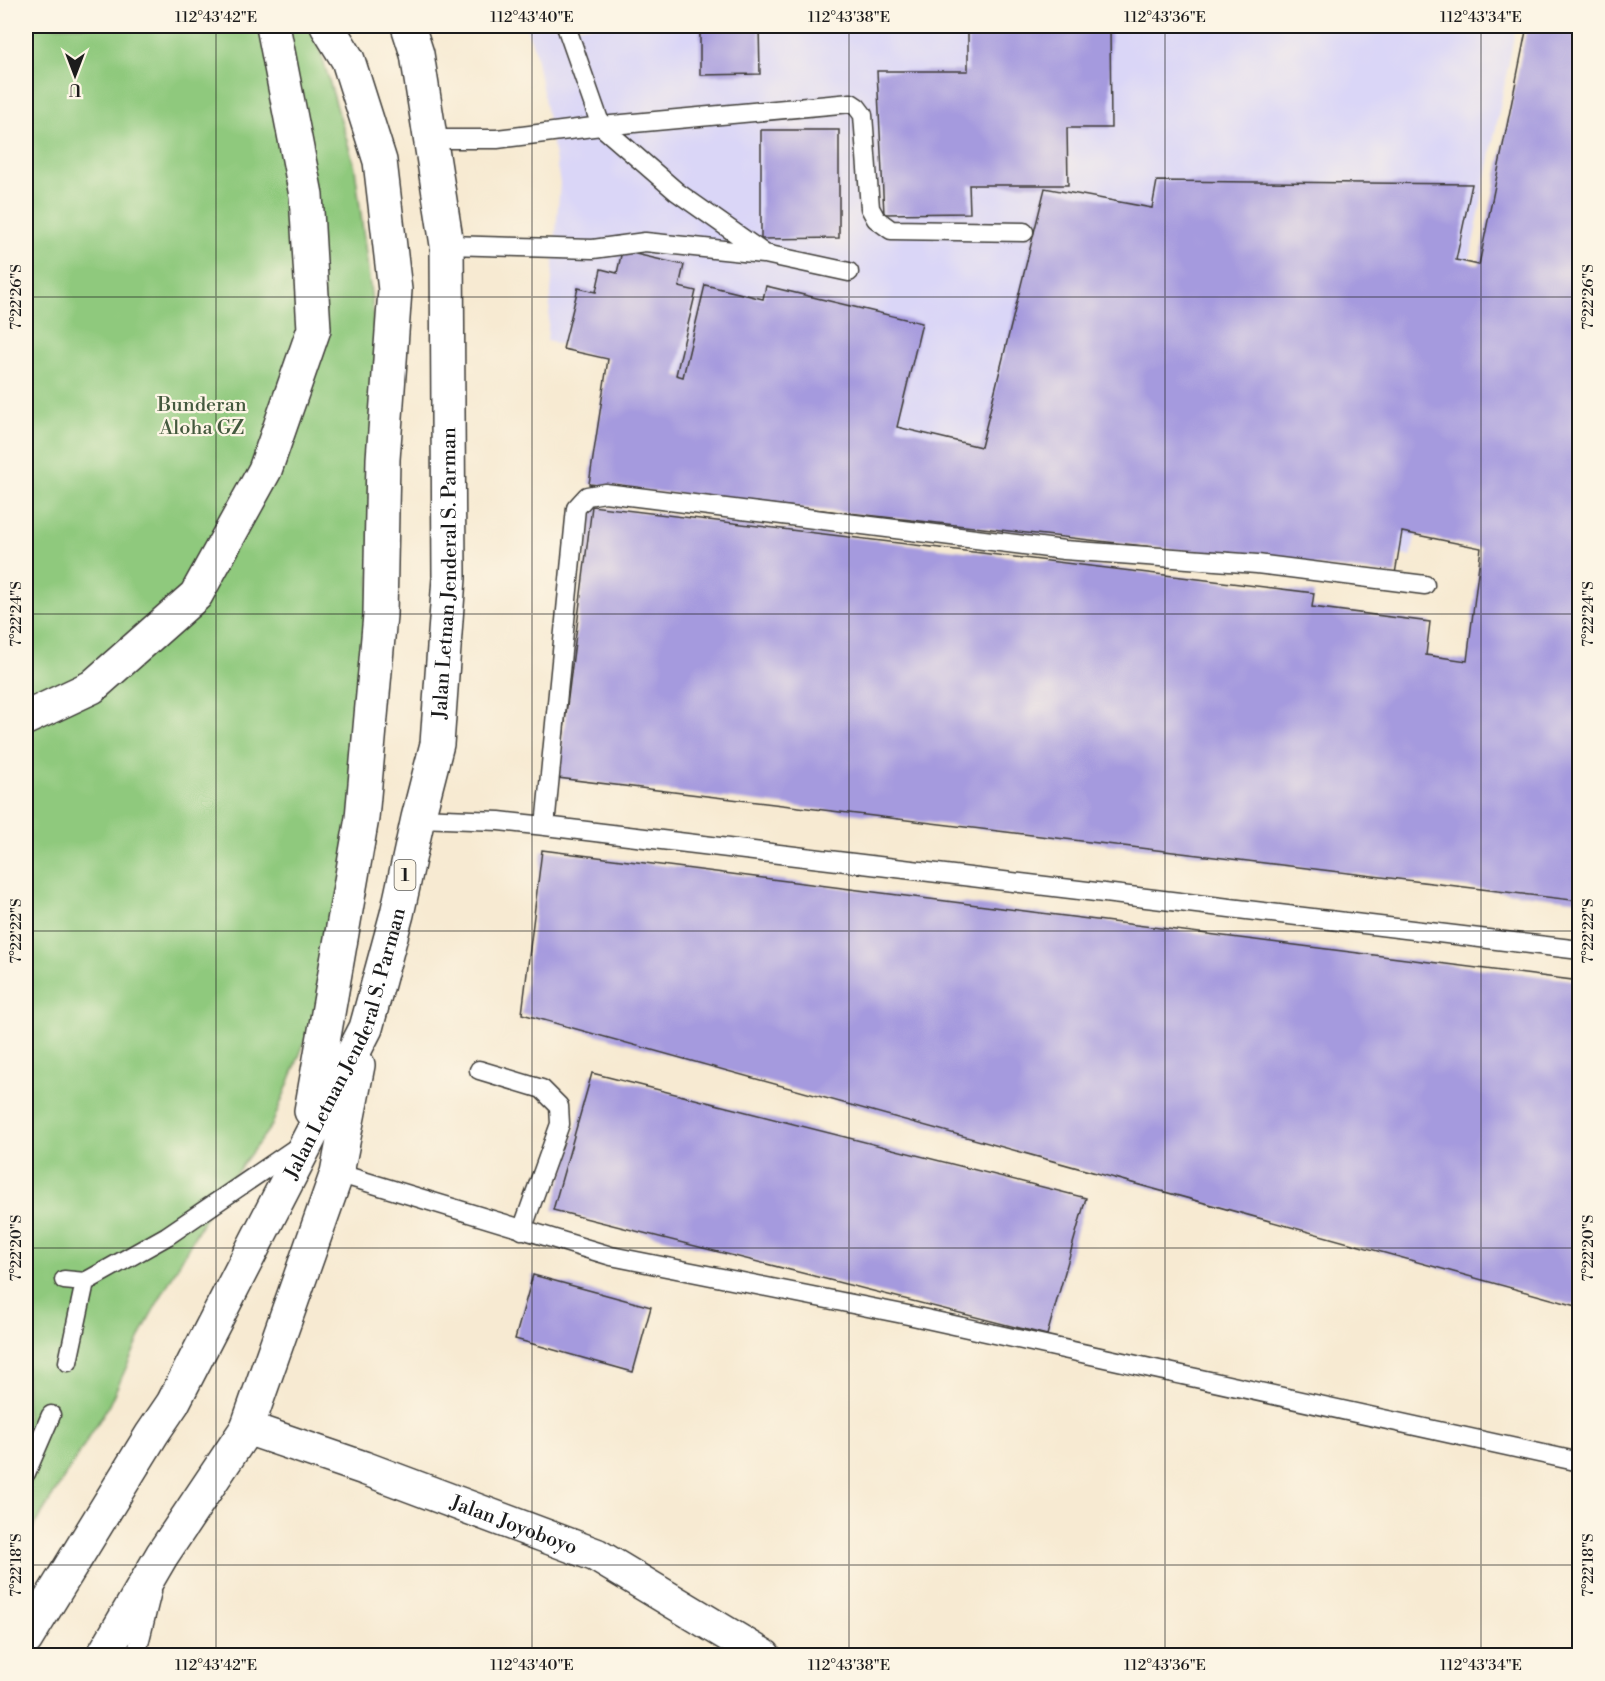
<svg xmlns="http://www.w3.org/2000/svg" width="1605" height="1681" font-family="'Libre Bodoni',serif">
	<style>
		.built { fill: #dad6f7 }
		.green { fill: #8fc97d; stroke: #56724c; stroke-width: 1.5 }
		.building { fill: #a59ade }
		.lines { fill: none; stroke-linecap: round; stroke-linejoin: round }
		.lane-casing { stroke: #3d3b37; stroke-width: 21 }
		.secondary-casing { stroke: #3d3b37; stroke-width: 36 }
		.highway-casing { stroke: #3d3b37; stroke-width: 36 }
		.lane { stroke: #fff; stroke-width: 18 }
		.secondary { stroke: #fff; stroke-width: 33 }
		.highway { stroke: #fff; stroke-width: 33 }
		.ticks { fill: none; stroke: #1c1c1c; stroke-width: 1.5; stroke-opacity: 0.45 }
		.labels { text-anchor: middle; stroke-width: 4.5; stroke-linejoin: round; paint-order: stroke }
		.shield { fill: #fcf5e5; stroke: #5f5d58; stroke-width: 1.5 }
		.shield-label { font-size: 18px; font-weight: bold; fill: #1c1c1c }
		.park-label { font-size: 20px; fill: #44593e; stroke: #fcf5e5 }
		.street-label { font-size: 20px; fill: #1c1c1c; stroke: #fcf5e5 }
		.neatline { fill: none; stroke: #1c1c1c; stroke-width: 2 }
		.ticks-label { font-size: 15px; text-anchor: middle; fill: #1c1c1c }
	</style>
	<rect width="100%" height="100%" fill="#fcf5e5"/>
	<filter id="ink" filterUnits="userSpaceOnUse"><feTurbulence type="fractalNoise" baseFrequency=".0167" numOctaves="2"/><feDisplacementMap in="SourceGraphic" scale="12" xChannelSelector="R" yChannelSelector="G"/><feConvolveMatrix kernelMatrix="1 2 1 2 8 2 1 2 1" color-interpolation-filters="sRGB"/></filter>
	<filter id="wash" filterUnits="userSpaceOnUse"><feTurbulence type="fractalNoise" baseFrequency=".008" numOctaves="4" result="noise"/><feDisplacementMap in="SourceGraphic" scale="24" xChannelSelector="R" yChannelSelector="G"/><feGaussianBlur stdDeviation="1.35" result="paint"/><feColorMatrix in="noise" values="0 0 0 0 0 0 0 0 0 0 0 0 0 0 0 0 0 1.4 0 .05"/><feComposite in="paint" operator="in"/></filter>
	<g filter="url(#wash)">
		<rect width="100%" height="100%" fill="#f7ead2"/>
		<path class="built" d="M525,26h991l-105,531 -864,-216 13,-158 -25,-133z"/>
		<path class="green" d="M26,26h287l42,142 17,133 8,129 -24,368 -36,205 -48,122 -61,82 -62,111 -40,87 -83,134z"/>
		<g id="blocks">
			<path class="building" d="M700,26h59l1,48 -60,1z
				M968,26h142l1,102h-44l1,57h-99l1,28 -86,1 -7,-143h91z
				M1527,26h53v875l-1022,-123 34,-272 722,87 -2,14 118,15 -4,33 41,6 14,-113 -79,-16 -7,42 -806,-90 19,-125 -45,-10 15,-61 18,4 5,-23 16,4 5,-22 62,14 -5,22 17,4 -20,84 7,2 22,-92 58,14 3,-13 156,37 -25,104 84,20 64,-259 107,20 5,-27 315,3 -16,76 23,5z
				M761,130h78v108l-78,1z
				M542,850l1038,131v326l-1058,-293z
				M592,1073l494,125 -39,137 -494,-125z
				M533,1275l118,32 -18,65 -118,-33z"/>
		</g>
	</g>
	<g filter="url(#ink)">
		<use href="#blocks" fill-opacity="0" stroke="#3d3b37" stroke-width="1.5"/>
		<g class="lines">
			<defs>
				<path id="lane" d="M566,26l35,100 76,66 88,62 84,18
					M430,139h67l104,-13 250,-23 6,4 6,8 7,93 6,11 15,11 133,2
					M447,245l146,4 52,-7 118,12
					M418,818l81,3 46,5 1035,124
					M545,826l31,-318 11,-12 18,-3 459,57 193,14 168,21
					M479,1070l63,19 17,17 1,18 -38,106
					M337,1173l274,83 297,59 672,147
					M64,1280l21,2
					M68,1362l17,-80 82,-46 132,-90
					M26,1473l25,-58
					M136,1656l16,-65"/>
				<g id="secondary">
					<path id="s1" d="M247,1428l117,40 232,87 168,101"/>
				</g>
				<g id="highway">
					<path d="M26,718l66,-31 104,-92 69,-125 49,-141 -8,-134 -33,-169"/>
					<path d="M311,1111l51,-293 18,-203 3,-156 12,-169 -15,-129 -32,-101 -21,-34"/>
					<path id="s2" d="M26,1639l126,-205 21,-31 193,-375 31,-114 21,-96 19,-74 12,-166 -2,-333 -30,-191 -9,-28"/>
					<path d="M103,1656l59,-101 85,-127 90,-255 21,-108"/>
				</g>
			</defs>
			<use href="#lane" class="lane-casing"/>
			<use href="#secondary" class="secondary-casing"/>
			<use href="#highway" class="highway-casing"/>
			<use href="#lane" class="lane"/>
			<use href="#secondary" class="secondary"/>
			<use href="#highway" class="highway"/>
		</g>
	</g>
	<path class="ticks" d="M216,26v1630M532,26v1630M849,26v1630M1165,26v1630M1481,26v1630M26,297h1554M26,614h1554M26,931h1554M26,1248h1554M26,1565h1554"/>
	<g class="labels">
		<rect class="shield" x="394.5" y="860" width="21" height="30" rx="4.5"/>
		<g class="shield-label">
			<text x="405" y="881">1</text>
		</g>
		<g class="park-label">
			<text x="202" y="411">Bunderan<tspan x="202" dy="23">Aloha GZ</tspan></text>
		</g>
		<g class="street-label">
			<text dy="7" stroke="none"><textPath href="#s2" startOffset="1164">Jalan Letnan Jenderal S. Parman</textPath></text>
			<text dy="7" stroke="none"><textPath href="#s2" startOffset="678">Jalan Letnan Jenderal S. Parman</textPath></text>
			<text dy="7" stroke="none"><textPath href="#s1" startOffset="284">Jalan Joyoboyo</textPath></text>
		</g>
	</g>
	<rect width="1605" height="1681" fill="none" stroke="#fcf5e5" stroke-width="66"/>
	<g transform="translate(75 75) rotate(180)" stroke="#fcf5e5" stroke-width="4.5" paint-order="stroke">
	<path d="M0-4.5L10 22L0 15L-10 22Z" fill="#1c1c1c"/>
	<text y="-9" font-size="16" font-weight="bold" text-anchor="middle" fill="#1c1c1c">U</text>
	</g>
	<rect x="33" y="33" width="1539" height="1615" class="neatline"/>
	<g class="ticks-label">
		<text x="216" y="22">112°43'42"E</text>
		<text x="532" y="22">112°43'40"E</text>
		<text x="849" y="22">112°43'38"E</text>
		<text x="1165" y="22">112°43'36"E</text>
		<text x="1481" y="22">112°43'34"E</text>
		<text transform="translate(1588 297) rotate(-90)" y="5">7°22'26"S</text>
		<text transform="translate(16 297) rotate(-90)" y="5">7°22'26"S</text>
		<text transform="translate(1588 614) rotate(-90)" y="5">7°22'24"S</text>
		<text transform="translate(16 614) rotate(-90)" y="5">7°22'24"S</text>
		<text transform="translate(1588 931) rotate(-90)" y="5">7°22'22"S</text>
		<text transform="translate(16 931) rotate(-90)" y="5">7°22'22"S</text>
		<text transform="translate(1588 1248) rotate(-90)" y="5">7°22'20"S</text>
		<text transform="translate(16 1248) rotate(-90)" y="5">7°22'20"S</text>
		<text transform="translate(1588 1565) rotate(-90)" y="5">7°22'18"S</text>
		<text transform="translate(16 1565) rotate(-90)" y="5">7°22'18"S</text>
		<text x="216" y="1670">112°43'42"E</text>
		<text x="532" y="1670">112°43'40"E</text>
		<text x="849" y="1670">112°43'38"E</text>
		<text x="1165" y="1670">112°43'36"E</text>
		<text x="1481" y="1670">112°43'34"E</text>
	</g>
</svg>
